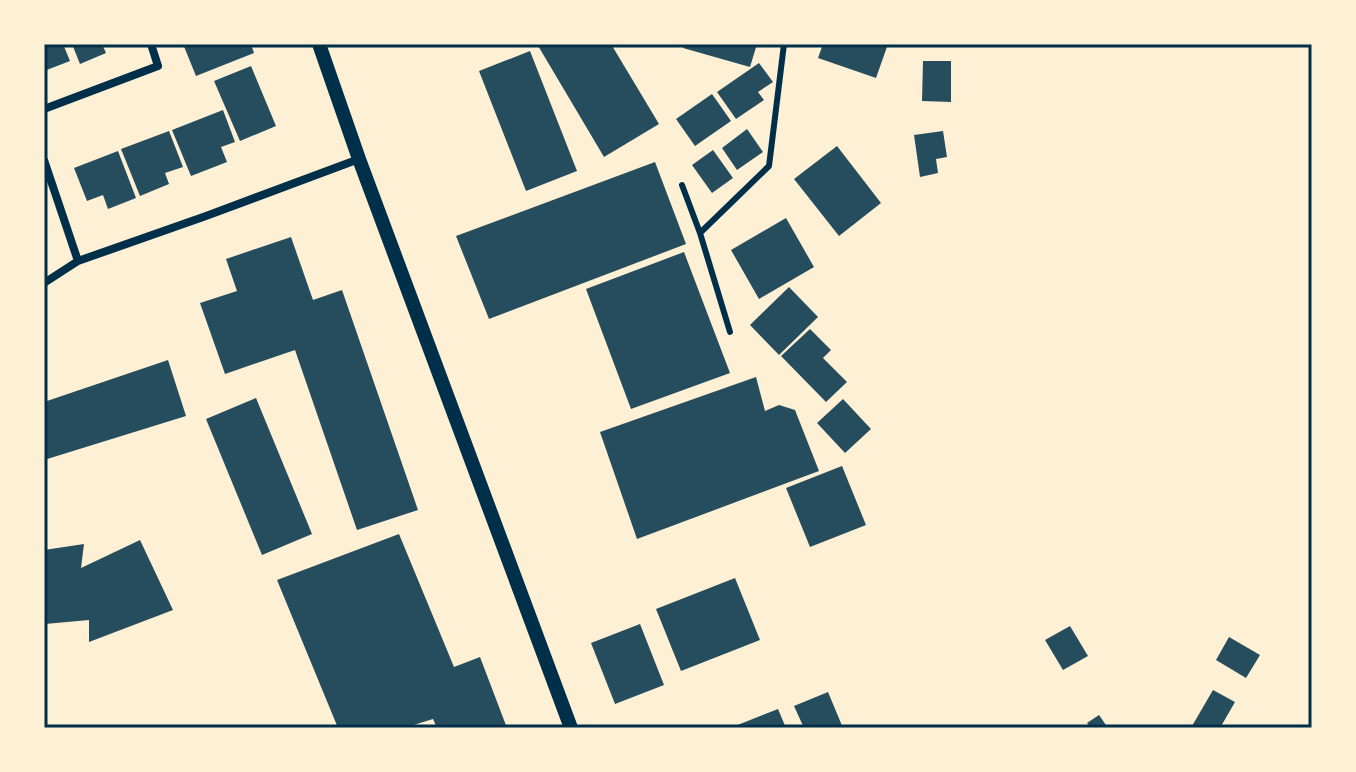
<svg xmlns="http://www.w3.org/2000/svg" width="1356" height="772" font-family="'Source Sans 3',sans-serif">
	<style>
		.building { fill: #264d5e }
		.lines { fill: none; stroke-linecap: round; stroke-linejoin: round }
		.service { stroke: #003049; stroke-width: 6 }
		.minor { stroke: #003049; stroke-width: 8 }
		.tertiary { stroke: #003049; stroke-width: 14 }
		.neatline { fill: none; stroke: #003049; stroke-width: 3 }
	</style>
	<rect width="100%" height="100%" fill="#fdf0d5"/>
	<path class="building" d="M44,44h19l7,17 -26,10z
		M72,44h30l4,9 -26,11z
		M183,44h68l3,9 -58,23z
		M537,44h74l48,80 -55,33z
		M685,44h72l-7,23 -67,-19z
		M823,44h65l-12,34 -58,-20z
		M530,51l47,120 -51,20 -47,-120z
		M923,61h28v41l-29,-1z
		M759,63l14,19 -15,10 6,8 -28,19 -19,-27z
		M251,66l25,60 -36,15 -26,-60z
		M712,94l19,27 -36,25 -19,-27z
		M223,110l12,32 -14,5 6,15 -36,14 -19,-46z
		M747,129l16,23 -26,18 -15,-22z
		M169,131l14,36 -18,6 4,11 -29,12 -19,-47z
		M943,131l4,26 -11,2 2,14 -18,4 -6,-42z
		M837,146l44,57 -42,33 -45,-57z
		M713,150l20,28 -21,15 -20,-28z
		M118,151l18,47 -28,11 -5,-14 -16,6 -13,-33z
		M655,162l31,82 -197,75 -33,-83z
		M786,218l28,49 -55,32 -28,-49z
		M291,237l22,63 29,-10 76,220 -61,20 -62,-180 -70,24 -25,-71 37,-12 -11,-32z
		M684,252l46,121 -99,36 -45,-120z
		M789,287l29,30 -39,38 -29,-30z
		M810,329l21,21 -8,8 24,24 -21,20 -45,-46z
		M168,360l18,56 -142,44v-58z
		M756,377l9,34 14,-6 16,5 24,61 -182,68 -37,-107z
		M256,398l56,136 -50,21 -56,-136z
		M843,399l28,30 -26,24 -28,-30z
		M842,466l24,59 -56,22 -24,-59z
		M399,534l55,133 26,-10 27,71h-70l-4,-9 -29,9h-66l-61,-148z
		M140,540l33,70 -84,32v-22l-44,4 -1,-74 40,-6 -3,24z
		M735,578l25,62 -79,31 -25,-62z
		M640,624l24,61 -49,19 -24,-61z
		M1070,626l18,30 -25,14 -18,-30z
		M1229,637l31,18 -14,23 -30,-18z
		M1213,690l22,12 -15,26h-24l-4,-2z
		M828,692l15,36h-39l-10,-22z
		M778,709l8,19h-56z
		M1099,715l9,13h-17l-4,-5z"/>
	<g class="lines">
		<path class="service" d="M682,185l18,48 30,99
			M700,233l69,-67 15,-122"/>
		<path class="minor" d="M44,109l114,-43 -7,-22
			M44,160l34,101
			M44,283l34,-22 128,-45 153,-57"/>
		<path class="tertiary" d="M319,44l40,115 212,569"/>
	</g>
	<rect width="1356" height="772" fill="none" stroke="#fdf0d5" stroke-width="92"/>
	<rect x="46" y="46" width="1264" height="680" class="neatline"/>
</svg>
